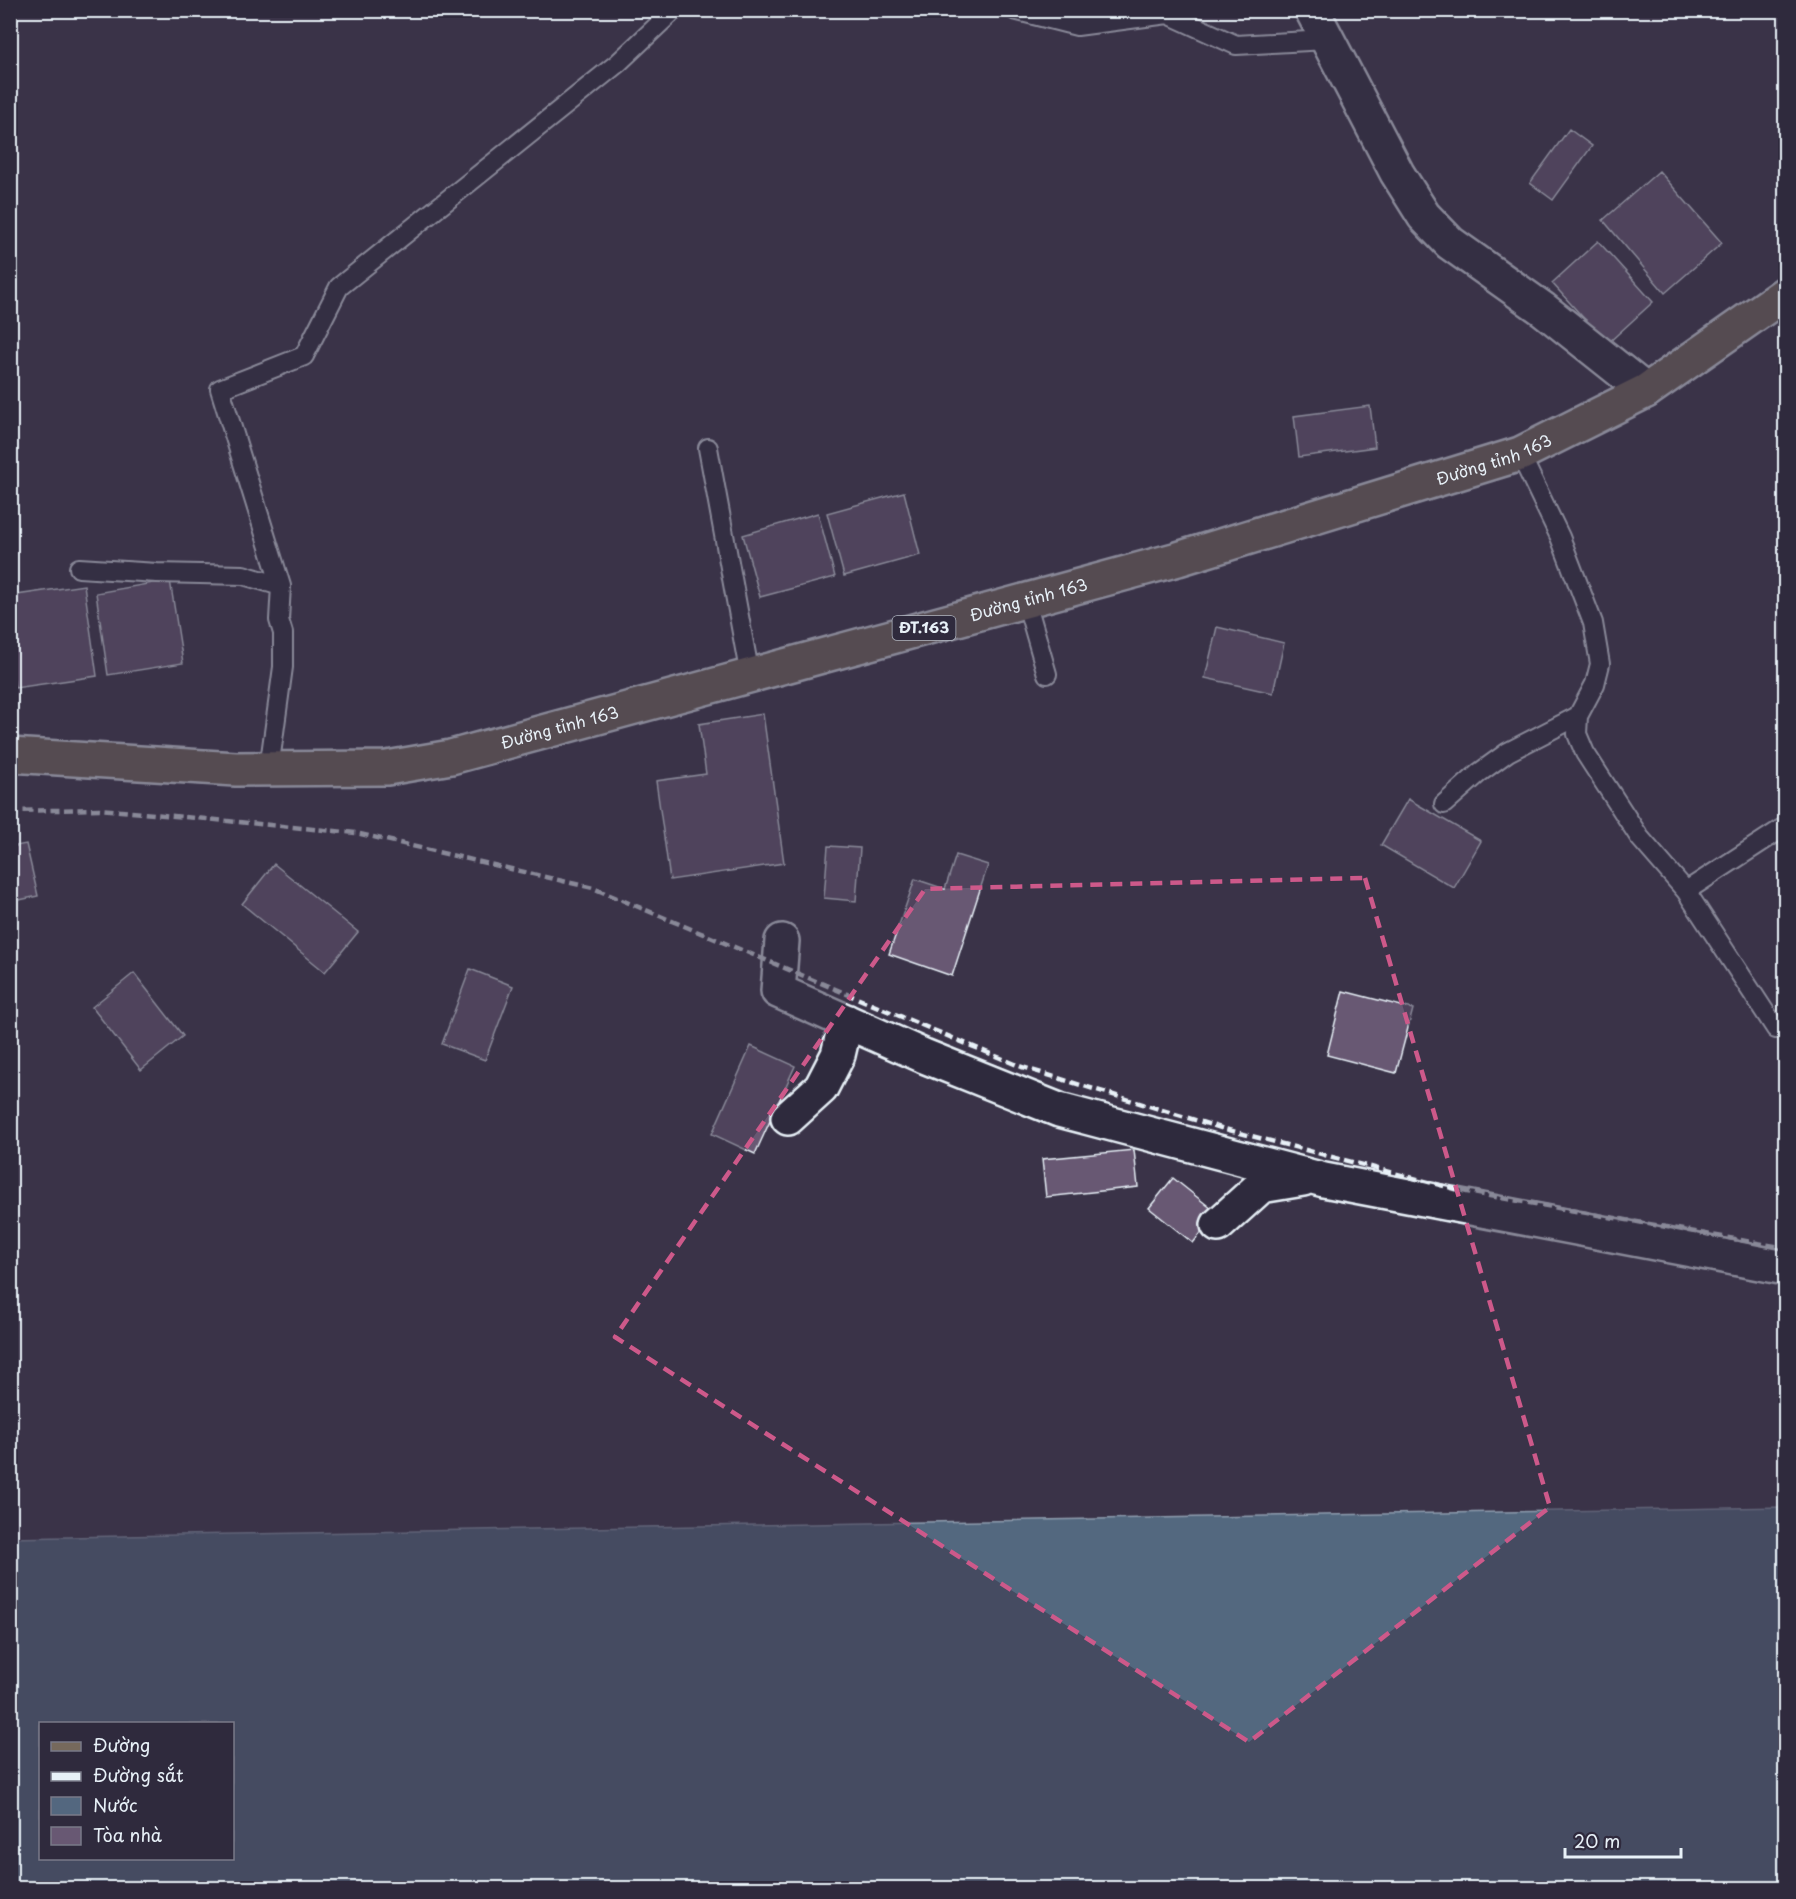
<svg xmlns="http://www.w3.org/2000/svg" width="1796" height="1899" font-family="'Playpen Sans',sans-serif">
	<style>
		.water { fill: #53677f; stroke: #8f9eaf; stroke-width: 1.5; fill-rule: evenodd }
		.building { fill: #685873; stroke: #e8f1f8; stroke-width: 1.5 }
		.lines { fill: none; stroke-linecap: round; stroke-linejoin: round }
		.lane-casing { stroke: #e8f1f8; stroke-width: 22 }
		.street-casing { stroke: #e8f1f8; stroke-width: 38 }
		.primary-casing { stroke: #e8f1f8; stroke-width: 38 }
		.lane { stroke: #2f2a3d; stroke-width: 18 }
		.street { stroke: #2f2a3d; stroke-width: 33 }
		.primary { stroke: #76695c; stroke-width: 33 }
		.rail { stroke: #e8f1f8; stroke-width: 4.5; stroke-dasharray: 9 4.5; stroke-linecap: butt }
		.marked { fill: none; stroke: #cd598a; stroke-width: 4.5; stroke-dasharray: 12 8; stroke-linejoin: round }
		.labels { text-anchor: middle; stroke-width: 4.5; stroke-linejoin: round; paint-order: stroke }
		.shield { fill: #2f2a3d; stroke: #b0b5c0; stroke-width: 1.5 }
		.shield-label { font-size: 15px; font-weight: bold; fill: #e8f1f8 }
		.street-label { font-size: 16px; fill: #e8f1f8; stroke: #2f2a3d }
	</style>
	<rect width="100%" height="100%" fill="#3a3348"/>
	<filter id="ink" filterUnits="userSpaceOnUse"><feTurbulence type="fractalNoise" baseFrequency=".0167" numOctaves="2"/><feDisplacementMap in="SourceGraphic" scale="12" xChannelSelector="R" yChannelSelector="G"/><feConvolveMatrix kernelMatrix="1 2 1 2 8 2 1 2 1" color-interpolation-filters="sRGB"/></filter>
	<g filter="url(#ink)">
		<path class="water" d="M1785,1507v381h-1774v-350zM40,1724h192v134h-192z"/>
		<path class="building" d="M1569,129l23,17 -39,54 -23,-17z
			M1659,171l63,72 -57,50 -62,-73z
			M1598,241l55,61 -46,42 -55,-61z
			M1370,406l5,41 -76,10 -5,-41z
			M904,492l16,63 -76,21 -17,-63z
			M818,513l17,64 -75,20 -17,-62z
			M170,580l13,83 -75,12 -12,-82z
			M84,585l13,91 -82,12 -5,-29v-63z
			M1217,627l67,16 -11,50 -68,-15z
			M763,714l21,149 -114,17 -14,-99 50,-7 -7,-50z
			M1408,799l73,42 -27,47 -73,-43z
			M26,844l12,52 -28,6v-55z
			M828,846l32,2 -4,53 -32,-3z
			M956,855l32,10 -36,111 -63,-22 26,-75 30,10z
			M274,864l84,68 -33,40 -83,-68z
			M470,969l43,17 -28,74 -43,-16z
			M134,973l49,63 -42,34 -49,-63z
			M1343,991l70,18 -17,64 -69,-18z
			M751,1046l44,20 -40,88 -43,-20z
			M1134,1150l4,37 -92,10 -4,-38z
			M1173,1178l44,35 -24,30 -44,-35z"/>
		<g class="lines">
			<defs>
				<path id="lane" d="M1014,10l63,16 91,-12 68,31 91,-5
					M708,448l42,228
					M1520,454l40,83 33,86 7,41 -5,20 -17,32 -1,18 8,19 55,85 46,53 90,138
					M79,568l78,5 86,2 38,11 -2,34 4,13v34l-14,102
					M281,586l-61,-197 84,-33 35,-69 279,-224 56,-53
					M1026,601l21,73
					M1444,804l35,-31 29,-21 70,-36
					M1686,891l100,-65"/>
				<path id="street" d="M1312,10l85,163 27,43 26,27 93,66 103,82
					M782,941l-4,50 146,65 135,54 265,70 462,88
					M788,1118l33,-30 17,-33 8,-34
					M1218,1225l43,-39 42,-7"/>
				<g id="primary">
					<path id="s1" d="M10,755l226,14 151,-1 64,-11 727,-198 342,-105 126,-63 140,-98"/>
				</g>
			</defs>
			<use href="#lane" class="lane-casing"/>
			<use href="#street" class="street-casing"/>
			<use href="#primary" class="primary-casing"/>
			<use href="#lane" class="lane"/>
			<use href="#street" class="street"/>
			<use href="#primary" class="primary"/>
			<path class="rail" d="M10,811l89,-2 257,24 237,55 429,179 199,61 246,64 319,56"/>
		</g>
	</g>
	<path d="M0 0H1796V1899H0ZM1365,878l185,629 -301,235 -634,-405 310,-448z" fill="#3a3348" fill-opacity=".55" fill-rule="evenodd"/>
	<path class="marked" d="M1365,878l185,629 -301,235 -634,-405 310,-448z"/>
	<g class="labels">
		<rect class="shield" x="892.5" y="616" width="63" height="24" rx="4.5"/>
		<g class="shield-label">
			<text x="924" y="633">ĐT.163</text>
		</g>
		<g class="street-label">
			<text dy="6" stroke="none"><textPath href="#s1" startOffset="1527">Đường tỉnh 163</textPath></text>
			<text dy="6" stroke="none"><textPath href="#s1" startOffset="1041">Đường tỉnh 163</textPath></text>
			<text dy="6" stroke="none"><textPath href="#s1" startOffset="555">Đường tỉnh 163</textPath></text>
		</g>
	</g>
	<rect width="1796" height="1899" fill="none" stroke="#2f2a3d" stroke-width="36"/>
	<rect x="18" y="18" width="1760" height="1863" fill="none" stroke="#e8f1f8" stroke-width="2" filter="url(#ink)"/>
	<rect x="39" y="1722" width="195" height="138" fill="#2f2a3d" stroke="#797a88" stroke-width="1.5"/>
	<rect x="51" y="1742" width="30" height="9" fill="#76695c" stroke="#797a88" stroke-width="1.5"/>
	<text x="93" y="1752" font-size="18" fill="#e8f1f8">Đường</text>
	<rect x="51" y="1772" width="30" height="9" fill="#e8f1f8" stroke="#797a88" stroke-width="1.5"/>
	<text x="93" y="1782" font-size="18" fill="#e8f1f8">Đường sắt</text>
	<rect x="51" y="1797" width="30" height="18" fill="#53677f" stroke="#797a88" stroke-width="1.5"/>
	<text x="93" y="1812" font-size="18" fill="#e8f1f8">Nước</text>
	<rect x="51" y="1827" width="30" height="18" fill="#685873" stroke="#797a88" stroke-width="1.5"/>
	<text x="93" y="1842" font-size="18" fill="#e8f1f8">Tòa nhà</text>
	<path d="M1565 1848v9h116v-9" fill="none" stroke="#e8f1f8" stroke-width="3"/>
	<text x="1574" y="1848" font-size="18" fill="#e8f1f8" stroke="#2f2a3d" stroke-width="4.5" paint-order="stroke">20 m</text>
</svg>
